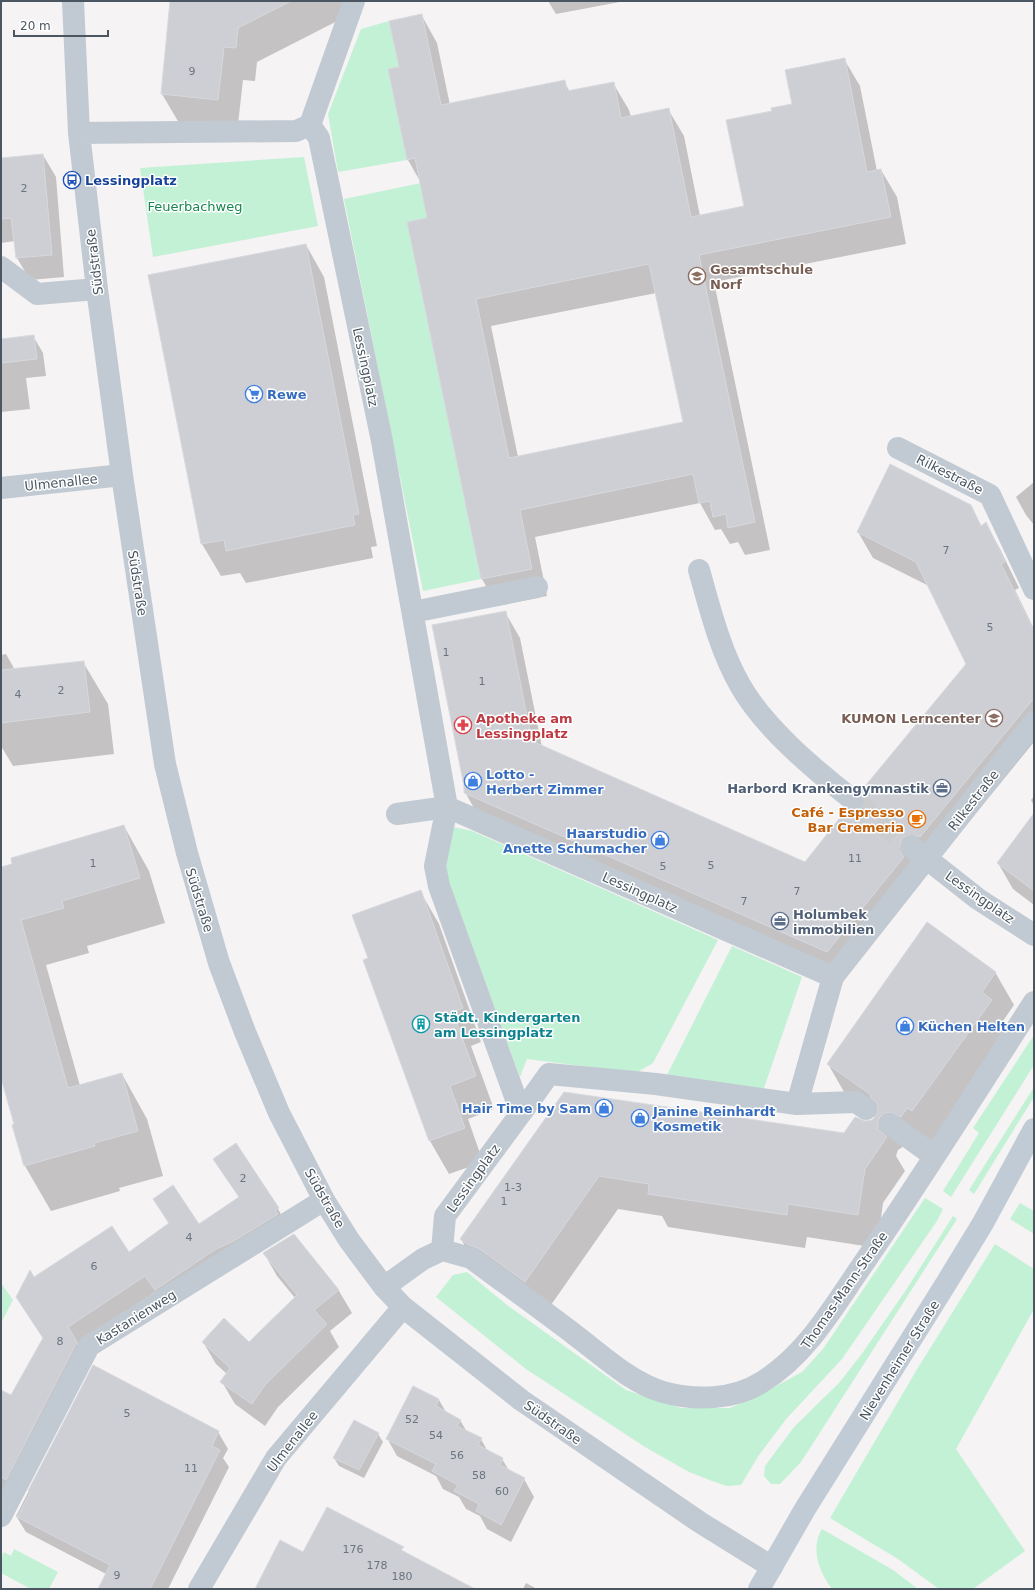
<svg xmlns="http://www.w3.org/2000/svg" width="1035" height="1590" font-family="'DejaVu Sans',sans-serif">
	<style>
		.green { fill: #c3f1d5 }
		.shadow { fill: #0003; fill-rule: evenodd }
		.building { fill: #cdcfd5; stroke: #d7d9de; fill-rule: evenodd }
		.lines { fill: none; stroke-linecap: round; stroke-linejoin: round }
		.street-tunnel { stroke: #caccce; stroke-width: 22; stroke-dasharray: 22 11; stroke-linecap: butt }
		.street { stroke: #c1cad2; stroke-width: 22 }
		.secondary { stroke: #c1cbd6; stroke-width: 22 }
		.labels { text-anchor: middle; stroke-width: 3; stroke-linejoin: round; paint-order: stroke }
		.number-label { font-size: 11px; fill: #6b747e }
		.transit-label { font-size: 13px; font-weight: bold; fill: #164399; stroke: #fff; text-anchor: start }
		.park-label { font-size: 13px; fill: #17864f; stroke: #fff }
		.street-label { font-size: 13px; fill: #4a5661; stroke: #fff }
		.education-label { font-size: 13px; font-weight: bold; fill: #785e54; stroke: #fff; text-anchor: start }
		.shop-label { font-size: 13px; font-weight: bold; fill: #366cbe; stroke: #fff; text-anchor: start }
		.health-label { font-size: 13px; font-weight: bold; fill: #be3a42; stroke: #fff; text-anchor: start }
		.service-label { font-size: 13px; font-weight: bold; fill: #4e5e75; stroke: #fff; text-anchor: end }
		.food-label { font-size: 13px; font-weight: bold; fill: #c56008; stroke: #fff; text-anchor: end }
		.culture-label { font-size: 13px; font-weight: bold; fill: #0d838f; stroke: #fff; text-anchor: start }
	</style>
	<rect width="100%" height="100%" fill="#f5f3f3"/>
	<path class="green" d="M389,21l10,46 -11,2 19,91 -69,12 -10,-58 33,-85z
		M304,157l14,69 -165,31 -13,-89z
		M421,183l6,35 -20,4 74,357 -58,12 -79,-392z
		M449,826l23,5 246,109 -65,123 -17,10 -109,-14 -7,18 -80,-219z
		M732,946l70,31 -39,114 -97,-14z
		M1034,1035v30l-83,132 -8,-6 36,-58 -6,-5z
		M1034,1087v10l-60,97 -5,-4z
		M925,1198l18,11 -6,12 -95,138 -55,59 -28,37 -18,30 -14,1 -15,-5 -23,-9 -44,-25 -119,-78 -90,-72 17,-22 14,-3 40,33 119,85 55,18h49l37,-17 35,-19 21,-23z
		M1020,1203l14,8v23l-24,-15z
		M953,1216l4,3 -156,243 -21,22h-9l-7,-8 1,-10 29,-39 45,-44 22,-28 43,-62z
		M995,1244l39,25v40l-78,140 69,102 -52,38h-34l-41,-30 -68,-41 86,-147z
		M1,1283l12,17 -12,23z
		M822,1529l71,41 25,19h-86c-13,-17 -22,-41 -10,-60z
		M14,1549l44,23 -9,17h-18l-30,-16v-15l3,-6 7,4z"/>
	<path class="shadow" d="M171,1h183l-5,14 -92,47 -2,19 -12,-1 -6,53 -55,-5 -20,-34z
		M548,1h77l-69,13z
		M422,16l15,27 13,62 114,-24 6,11 43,-9 16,27 2,7 37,-8 16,27 16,80 45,-9 28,-95 20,-7 51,-46 16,27 17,85 4,-1 16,27 9,47 -192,38 56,268 -25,5 -7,-13 -8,2 -9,-15 -6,1 -15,-27 -165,34 12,59 -50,10 -15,-27 -53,-361 -8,-35 -13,-23 -8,-93zM656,293l28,130 -166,34 -27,-131z
		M43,155l13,22 8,100 -34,3 -13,-22 -2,-17 -14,2v-84z
		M306,245l18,32 53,269 -6,1 2,11 -127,25 -6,-10 -19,3 -19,-32 -53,-269z
		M33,336l10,17 3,23 -20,2 4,31 -29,3v-72z
		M1034,482v43l-8,-10 -10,-18z
		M970,506l12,21 4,-4 14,26 19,39 -4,2 19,39v113l-192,236 -362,-159 -15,-27 40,-180 15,26 22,109 263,116 46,-50h7l5,-4 104,-145 -38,-78 -56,-28 -15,-26z
		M6,654l9,16 68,-8 25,42 6,50 -101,12 -12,-20v-91z
		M1034,796v10l-3,-6z
		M1034,815v90l-21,-16 -15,-26z
		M124,826l25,45 16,52 -78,23 2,7 -43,12 34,121 42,-12 25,45 16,57 -44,12 1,3 -69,20 -26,-45 -11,-40 2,-1 -15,-51v-206z
		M420,891l19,33 42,118 -10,4 23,63 -26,10 15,43 -34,12 -19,-33 -66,-180 5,-2z
		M995,972l19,33 -11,16 8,13 -80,109 -27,3 -6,4 -2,6 9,15 -22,32 -6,45 -70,-11 -2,11 -137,-21 -6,-11 -44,-7 -74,106 -64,-42 -19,-34 103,-146 280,41 32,-16 -29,-21 -19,-33z
		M224,1175l54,34 9,16 -132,67 -78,52 9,15 -85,163v-131l11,5 32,-57 -27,-42 17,-19 95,-24 40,-30 -15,-25 45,26 41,-27z
		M293,1235l46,56 13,22 -22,18 9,16 -61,60 -13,19 -30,-22 -13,-22 5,-8 -11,-10 -13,-22 46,1 46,-45 -18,-22 -13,-23z
		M93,1367l125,65 10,17 -5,9 6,9 -61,122h-64l2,-15 -80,-42 -10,-16z
		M413,1387l26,13 7,12 14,8 7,12 14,7 7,13 14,7 8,13 14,7 10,18 -23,45 -24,-13 -7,-13 -14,-7 -7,-12 -16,-8 -7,-13 -39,-20 -10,-18z
		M378,1434l5,8 -19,36 -25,-12 -5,-8z
		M526,1583l11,6h-14z"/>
	<path class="building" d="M170,1h121l-53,27 -2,20 -12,-1 -6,53 -57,-6z
		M422,14l19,91 124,-25 2,11 47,-9 7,36 48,-10 22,109 53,-11 -18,-86 46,-9 -1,-3 21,-4 -7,-34 60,-12 22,114 14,-3 10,48 -192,38 56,267 -27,6 -2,-14 -13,3 -3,-16 -11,2 -6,-29 -173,36 12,59 -51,10 -74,-357 20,-4 -12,-60 -8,2 -19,-91 11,-2 -10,-46zM649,264l34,158 -174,36 -33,-159z
		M43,154l9,101 -36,3 -5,-40 -10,1v-61z
		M306,244l53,270 -6,1 2,10 -129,26 -2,-11 -23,4 -53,-269z
		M34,335l3,24 -36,4v-24z
		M890,464l81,41 10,21 5,-4 19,40 -4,2 33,67v67l-114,139 -7,-2h-5l-6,4 -2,7v5l4,6 -77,95 -363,-159v-7l-32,-161 74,-14 26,130 273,121 41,-52 6,2h5l5,-4 3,-7v-5l-4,-5 105,-127 -50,-102 -59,-30z
		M84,661l6,51 -89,11v-53z
		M1034,813v78l-37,-28z
		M124,825l16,53 -78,23 2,7 -43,12 47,168 54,-15 16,58 -44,12 1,3 -71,20 -12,-41 2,-1 -13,-46v-211l11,-3 -1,-6z
		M421,890l42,118 -10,4 23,64 -26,10 15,42 -36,13 -66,-181 5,-2 -16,-43z
		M927,922l69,50 -14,20 10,8 -80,111 -5,-3 -6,9 -10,-5 -6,1 -5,4 -2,5v7l9,8 -22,32 -7,46 -70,-11 -1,11 -139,-21 1,-10 -50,-8 -74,106 -47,-34 -11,-4 -7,-5 104,-147 280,41 11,-16 10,4 7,-1 4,-4 2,-6 -1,-7 -7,-6 1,-2 -44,-31z
		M236,1143l43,65 -4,3 3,3 -44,27 -18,8 -61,41 -10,-14 -77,51 9,15 -71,138 -5,-3v-87l10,5 32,-57 -27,-41 14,-27 4,7 78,-51 17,26 40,-29 -16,-24 20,-14 26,39 40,-27 -26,-38z
		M294,1234l45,56 -25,20 13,14 -62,61 -13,19 -32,-22 10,-14 -28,-26 22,-24 25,24 48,-47 -34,-42z
		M93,1365l126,66 -7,15 8,4 -70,139h-52l12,-24 -93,-48 13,-24 -2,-2z
		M413,1386l26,13 -3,7 25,14 -4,6 25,12 -4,7 25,13 -3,7 25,13 -24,47 -25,-14 3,-7 -25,-13 4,-6 -26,-14 4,-7 -50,-25z
		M354,1420l25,13 -20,37 -26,-12z
		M327,1507l77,40 -3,3 74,39h-220l25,-49 23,12z"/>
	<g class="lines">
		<path class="street-tunnel" d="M853,800l59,47"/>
		<path class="street" d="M73,1l6,132 18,156 25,186 43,289 22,89 32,110 26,69 34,81 45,87 25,40 35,47 19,20 118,93 180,123 71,44
			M310,125l9,13 63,303 65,366 -50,7
			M79,133l217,-2 14,-6 44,-124
			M1,267l36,27 60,-5
			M898,448l92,47 44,94
			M1,488l121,-13
			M699,570c11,39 21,80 41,115 24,43 75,85 113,115
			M413,612l124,-25
			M447,807l386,170 -36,127 -141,-20 -107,-10 -28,39 -82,-227 -4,-20z
			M912,847l66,52 56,36
			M833,977l201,-255
			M797,1104l59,-2 10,7
			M890,1124l44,32
			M442,1250l3,-34 76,-103
			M384,1287l39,-28 19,-9 29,8c35,26 70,51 104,77 28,21 55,47 88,57 32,9 71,8 99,-10 44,-27 70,-73 99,-115 60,-87 116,-177 173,-265
			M1,1516l88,-170 235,-146
			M199,1589l77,-131 127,-151"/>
		<path class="secondary" d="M759,1589l46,-80 142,-227 36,-59 51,-94"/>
	</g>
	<defs>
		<symbol id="bus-ring" viewBox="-11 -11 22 22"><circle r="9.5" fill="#fff" stroke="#1a4fb4" stroke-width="1.5"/><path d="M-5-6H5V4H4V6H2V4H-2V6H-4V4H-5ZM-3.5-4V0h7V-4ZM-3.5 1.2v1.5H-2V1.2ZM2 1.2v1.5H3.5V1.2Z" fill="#1a4fb4"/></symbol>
		<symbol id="school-ring" viewBox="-11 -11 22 22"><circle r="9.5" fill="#fff" stroke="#8d6e63" stroke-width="1.5"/><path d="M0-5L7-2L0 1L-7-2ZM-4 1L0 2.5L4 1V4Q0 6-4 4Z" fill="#8d6e63"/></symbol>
		<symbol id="supermarket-ring" viewBox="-11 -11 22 22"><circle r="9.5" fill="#fff" stroke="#3f7fe0" stroke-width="1.5"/><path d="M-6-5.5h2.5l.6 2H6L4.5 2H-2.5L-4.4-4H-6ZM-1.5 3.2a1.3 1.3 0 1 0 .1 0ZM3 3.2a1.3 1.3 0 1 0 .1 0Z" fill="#3f7fe0"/></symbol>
		<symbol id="pharmacy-ring" viewBox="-11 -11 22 22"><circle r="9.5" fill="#fff" stroke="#e0444e" stroke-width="1.5"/><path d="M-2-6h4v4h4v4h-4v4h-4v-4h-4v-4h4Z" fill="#e0444e"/></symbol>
		<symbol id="shop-ring" viewBox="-11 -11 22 22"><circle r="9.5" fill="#fff" stroke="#3f7fe0" stroke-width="1.5"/><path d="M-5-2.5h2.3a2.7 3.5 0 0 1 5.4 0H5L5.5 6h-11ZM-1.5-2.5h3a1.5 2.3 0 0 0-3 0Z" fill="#3f7fe0"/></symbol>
		<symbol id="office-ring" viewBox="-11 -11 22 22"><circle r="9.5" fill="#fff" stroke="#5c6f8a" stroke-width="1.5"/><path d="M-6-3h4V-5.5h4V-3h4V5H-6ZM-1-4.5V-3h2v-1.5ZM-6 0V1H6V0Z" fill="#5c6f8a"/></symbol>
		<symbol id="cafe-ring" viewBox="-11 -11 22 22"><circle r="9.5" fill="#fff" stroke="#e8710a" stroke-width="1.5"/><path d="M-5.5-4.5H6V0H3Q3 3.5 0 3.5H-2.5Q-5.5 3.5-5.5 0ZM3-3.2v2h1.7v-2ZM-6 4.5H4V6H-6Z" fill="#e8710a"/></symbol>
		<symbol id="building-ring" viewBox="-11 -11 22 22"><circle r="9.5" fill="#fff" stroke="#0f9aa8" stroke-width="1.5"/><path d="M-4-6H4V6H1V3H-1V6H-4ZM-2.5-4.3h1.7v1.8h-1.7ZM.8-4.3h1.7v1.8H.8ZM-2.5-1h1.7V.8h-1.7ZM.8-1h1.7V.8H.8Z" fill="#0f9aa8"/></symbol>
	</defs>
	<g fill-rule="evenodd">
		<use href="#bus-ring" x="62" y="170" width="20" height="20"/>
		<use href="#school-ring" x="687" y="266" width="20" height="20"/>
		<use href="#supermarket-ring" x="244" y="384" width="20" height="20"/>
		<use href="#school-ring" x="984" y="708" width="20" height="20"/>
		<use href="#pharmacy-ring" x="453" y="715" width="20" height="20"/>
		<use href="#shop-ring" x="463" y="771" width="20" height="20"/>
		<use href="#office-ring" x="932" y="778" width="20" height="20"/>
		<use href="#cafe-ring" x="907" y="809" width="20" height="20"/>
		<use href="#shop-ring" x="650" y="830" width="20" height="20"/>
		<use href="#office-ring" x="770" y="911" width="20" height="20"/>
		<use href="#building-ring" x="411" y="1014" width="20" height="20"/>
		<use href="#shop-ring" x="895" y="1016" width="20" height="20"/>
		<use href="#shop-ring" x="594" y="1098" width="20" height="20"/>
		<use href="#shop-ring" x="630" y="1108" width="20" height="20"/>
	</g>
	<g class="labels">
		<g class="number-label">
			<text x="192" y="75">9</text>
			<text x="24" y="192">2</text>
			<text x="946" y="554">7</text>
			<text x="990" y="631">5</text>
			<text x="446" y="656">1</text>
			<text x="482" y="685">1</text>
			<text x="61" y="694">2</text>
			<text x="18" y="698">4</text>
			<text x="855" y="862">11</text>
			<text x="93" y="867">1</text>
			<text x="711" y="869">5</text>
			<text x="663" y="870">5</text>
			<text x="797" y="895">7</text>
			<text x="744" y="905">7</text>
			<text x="243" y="1182">2</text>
			<text x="513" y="1191">1-3</text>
			<text x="504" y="1205">1</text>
			<text x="189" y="1241">4</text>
			<text x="94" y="1270">6</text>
			<text x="60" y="1345">8</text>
			<text x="127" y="1417">5</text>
			<text x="412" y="1423">52</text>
			<text x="436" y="1439">54</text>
			<text x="457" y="1459">56</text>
			<text x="191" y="1472">11</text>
			<text x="479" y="1479">58</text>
			<text x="502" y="1495">60</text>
			<text x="353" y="1553">176</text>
			<text x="377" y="1569">178</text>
			<text x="117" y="1579">9</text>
			<text x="402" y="1580">180</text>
		</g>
		<g class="transit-label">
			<text x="85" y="185">Lessingplatz</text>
		</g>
		<g class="park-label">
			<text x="195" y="211">Feuerbachweg</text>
		</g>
		<g class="street-label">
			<text transform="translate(94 262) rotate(-97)" y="5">Südstraße</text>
			<text transform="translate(366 367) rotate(78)" y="5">Lessingplatz</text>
			<text transform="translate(950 474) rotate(27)" y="5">Rilkestraße</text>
			<text transform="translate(61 482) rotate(-6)" y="5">Ulmenallee</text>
			<text transform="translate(138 583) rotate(81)" y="5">Südstraße</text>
			<text transform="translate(973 800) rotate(-52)" y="5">Rilkestraße</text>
			<text transform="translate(640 892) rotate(24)" y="5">Lessingplatz</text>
			<text transform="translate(980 897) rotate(35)" y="5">Lessingplatz</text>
			<text transform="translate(200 900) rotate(73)" y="5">Südstraße</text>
			<text transform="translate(473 1178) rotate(-54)" y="5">Lessingplatz</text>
			<text transform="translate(325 1198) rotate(60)" y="5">Südstraße</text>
			<text transform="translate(844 1290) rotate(-55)" y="5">Thomas-Mann-Straße</text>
			<text transform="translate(136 1317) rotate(-32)" y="5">Kastanienweg</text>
			<text transform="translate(899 1360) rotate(-58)" y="5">Nievenheimer Straße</text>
			<text transform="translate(553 1422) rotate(35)" y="5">Südstraße</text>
			<text transform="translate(292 1441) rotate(-52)" y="5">Ulmenallee</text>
		</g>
		<g class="education-label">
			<text x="710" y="274">Gesamtschule<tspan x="710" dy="15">Norf</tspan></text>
			<text x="981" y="723" text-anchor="end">KUMON Lerncenter</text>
		</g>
		<g class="shop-label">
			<text x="267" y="399">Rewe</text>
			<text x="486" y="779">Lotto -<tspan x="486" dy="15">Herbert Zimmer</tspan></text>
			<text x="647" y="838" text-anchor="end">Haarstudio<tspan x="647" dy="15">Anette Schumacher</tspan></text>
			<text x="918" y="1031">Küchen Helten</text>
			<text x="591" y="1113" text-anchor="end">Hair Time by Sam</text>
			<text x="653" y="1116">Janine Reinhardt<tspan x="653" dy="15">Kosmetik</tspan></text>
		</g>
		<g class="health-label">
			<text x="476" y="723">Apotheke am<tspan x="476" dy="15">Lessingplatz</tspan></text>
		</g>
		<g class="service-label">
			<text x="929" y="793">Harbord Krankengymnastik</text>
			<text x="793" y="919" text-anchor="start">Holumbek<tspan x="793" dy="15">immobilien</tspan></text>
		</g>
		<g class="food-label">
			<text x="904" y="817">Café - Espresso<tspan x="904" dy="15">Bar Cremeria</tspan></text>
		</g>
		<g class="culture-label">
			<text x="434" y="1022">Städt. Kindergarten<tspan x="434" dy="15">am Lessingplatz</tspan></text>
		</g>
	</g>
	<rect width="1035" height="1590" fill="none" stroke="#4a5661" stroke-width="4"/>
	<path d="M14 30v6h94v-6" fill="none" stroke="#4a5661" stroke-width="2"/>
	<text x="20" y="30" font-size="12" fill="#4a5661" stroke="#ffffff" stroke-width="3" paint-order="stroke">20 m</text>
</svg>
